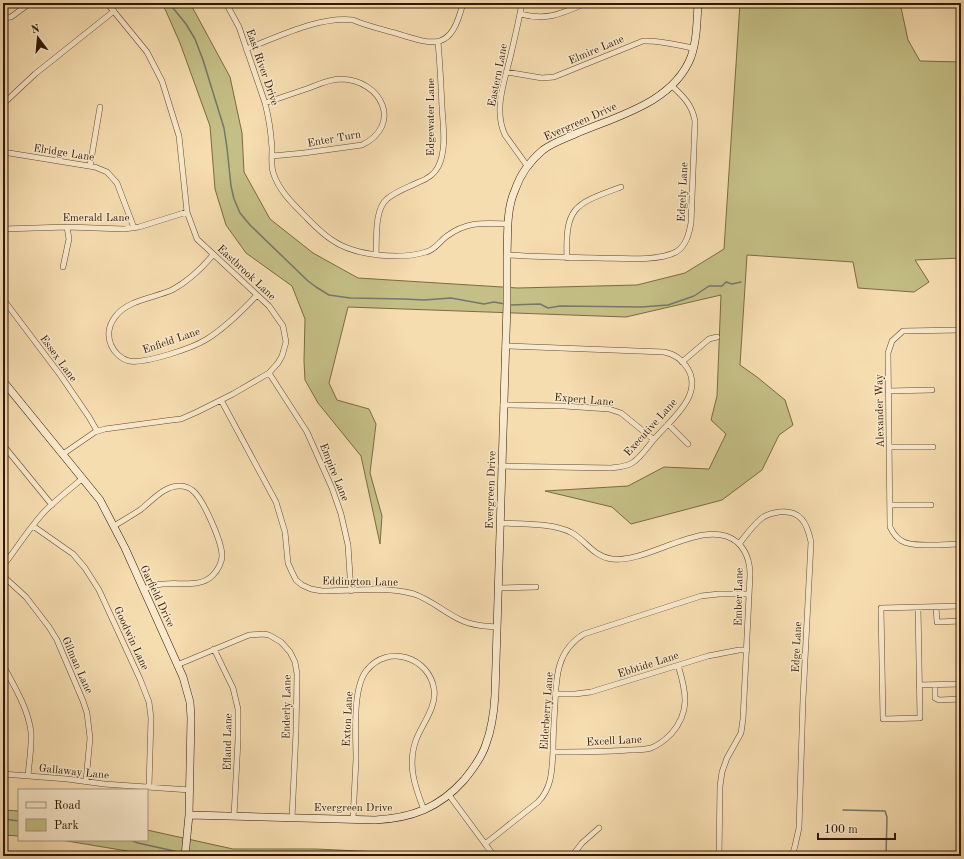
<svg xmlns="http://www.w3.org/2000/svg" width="964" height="859" font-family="'Old Standard TT',serif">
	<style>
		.green { fill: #c4bf86; stroke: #7a6a44 }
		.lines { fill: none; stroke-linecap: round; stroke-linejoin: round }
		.stream { stroke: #75776f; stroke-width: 1.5 }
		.street-casing { stroke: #62482d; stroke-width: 6 }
		.secondary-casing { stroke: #301601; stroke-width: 8 }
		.street { stroke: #f9e9cc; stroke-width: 5 }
		.secondary { stroke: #f9e9cc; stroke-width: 7 }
		.labels { text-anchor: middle; stroke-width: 3; stroke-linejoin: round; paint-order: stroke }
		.street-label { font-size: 11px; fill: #301601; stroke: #f9e9cc }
	</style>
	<rect width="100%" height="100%" fill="#f6ddb0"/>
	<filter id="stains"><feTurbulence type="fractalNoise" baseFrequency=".005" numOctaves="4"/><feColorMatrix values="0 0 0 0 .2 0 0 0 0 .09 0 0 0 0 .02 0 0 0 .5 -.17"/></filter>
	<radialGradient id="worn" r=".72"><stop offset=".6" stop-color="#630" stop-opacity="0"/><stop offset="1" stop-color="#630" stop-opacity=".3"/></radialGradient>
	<path class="green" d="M159,3h31l40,74 12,56 2,39 26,47 43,34 45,25 160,10 119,-3 48,-12 39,-24 16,-246h160l8,37 12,21 41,1v196l-46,2 14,22 -15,10 -56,-4 -5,-26 -106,-7 -7,110 17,12 28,23 8,25 -14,10 -17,35 -40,30 -91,24 -19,-17 -67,-16 83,-5 36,-19 45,2 17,-35 -15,-14 6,-24 4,-101 -95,22 -278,-10 -19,76 8,17 32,9 7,15 -6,49 12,43 -2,28 -19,-88 -43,-53 -13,-23 -1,-19 1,-42 -13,-33 -46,-33 -20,-28 -11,-36 -5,-63 -30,-83 -15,-34z
		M3,810l16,1v25l-16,-1z
		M147,830l86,19h83l86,4 7,3h-252l-96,-16h86z"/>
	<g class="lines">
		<path class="stream" d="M169,3l17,21 9,15 8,21 21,68 3,20 4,38 3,13 6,14 10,12 58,56 8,6 13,8 21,3 54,1 20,1 27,-2 33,6 10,-2 11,2
			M509,305l31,-1 8,4 12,-2 81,1 27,-2 26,-9 15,-10h13l4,-4 6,2 9,-2
			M843,810l42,1 2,6 -1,39
			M3,819l16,2
			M130,840l8,3 45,10
			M189,854l10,2"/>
		<defs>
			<path id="street" d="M226,3l13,24 26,76c4,15 6,30 7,45 0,8 -1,17 1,24 5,17 18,30 30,42 9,9 18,19 29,26 23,16 68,20 94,12 9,-2 14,-11 21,-16 21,-15 37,-13 61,-12
				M522,3c-3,17 -7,34 -11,51 -6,26 -18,55 -6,81l23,32
				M520,14c27,7 41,0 66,-11
				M3,18l8,-1 19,-14
				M246,49c32,-12 73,-33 107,-29 14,6 28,9 42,13 41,13 56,18 68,-30
				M506,72l36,6 12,-1 89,-36c17,-1 34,4 50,7
				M265,103c15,-5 29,-10 44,-15 10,-4 21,-9 32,-9 41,1 62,46 21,66l-58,8 -32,3
				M3,104l32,-30 79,-63
				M3,152l92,15 12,5 10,11 17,45
				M90,166l10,-59
				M3,229l64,-2 57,2 15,-2 48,-15
				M213,255c-12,14 -24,26 -41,35 -18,8 -45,10 -57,27 -6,8 -8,18 -4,28 3,7 10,14 18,16 16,3 64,-13 78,-22 19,-12 35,-28 50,-44
				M376,255c1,-16 -2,-45 11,-56 9,-8 22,-12 32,-17 8,-3 15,-7 19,-15 9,-17 5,-42 4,-60 -1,-22 -2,-43 -4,-65
				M507,255c30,2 60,2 90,3 21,0 60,4 79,-6 10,-6 13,-18 15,-29l4,-102c-3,-16 -11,-24 -23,-35
				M567,258c-2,-52 8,-54 54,-71
				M63,267l6,-28 -2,-12
				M3,299l58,77 28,41 8,14
				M961,330l-58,1 -11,10 -4,12 2,174c3,6 6,11 12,14 11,7 45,3 59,3
				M682,362l27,-23 8,-2
				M269,373l38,59 25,56 9,26 7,31 3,46
				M888,391l44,-1
				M221,400l55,102 9,30 3,31 4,9 4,8 6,5 9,4 11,2c30,0 63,-5 92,3 18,6 32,20 49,27 11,5 22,5 33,6
				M503,405l61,1 45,3 12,4 32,26
				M668,424l20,20
				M3,445l49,60
				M889,447h44
				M63,454l32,-22 10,-3 67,-9 9,-1 16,-7 36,-18 36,-21 9,-10 4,-7 4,-14 -3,-16 -14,-20 -72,-67 -10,-27 -8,-76 -17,-55 -15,-29 -40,-49
				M501,466l110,2c8,-1 14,-1 21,-5 10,-6 17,-19 25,-27 15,-17 46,-41 31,-67 -6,-10 -13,-15 -24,-17l-159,-6
				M890,505h41
				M500,523c19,1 55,0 72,10 14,8 22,24 40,26 36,5 93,-43 125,-17 10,9 13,21 13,33l-7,144 -2,14 -14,25 -5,14 -2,14 -1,70
				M33,526l40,28 12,14 14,22 41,89 9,23 2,16 -2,69
				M114,526c8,-5 17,-10 26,-16 12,-9 24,-25 41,-24 3,0 9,2 11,4 11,8 30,52 30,66 0,6 -4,14 -9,19 -12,13 -33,7 -49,9 -8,0 -14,3 -21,5
				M739,544c7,-9 14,-19 23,-26 5,-4 11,-5 17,-6 22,-2 28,11 32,30l-8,157 -4,129 -4,18 -3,10
				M3,566c14,-18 26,-38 42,-55 12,-12 25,-22 38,-33
				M3,576l23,21 23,30 8,13 26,61 4,12 3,25 -4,43
				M498,588l38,-1
				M918,607l2,111 -37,1 -2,-111 80,-2
				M936,607l1,15 24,-1
				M214,649l19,39 5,21v31l-4,76
				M3,665c11,21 25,43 28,67 1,15 -2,30 -3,44
				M177,665l72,-30 14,-1 6,1 12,7 9,10 5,10 2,12 -1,58 -4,86
				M919,685l42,-1
				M935,685v13l4,2 22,-1
				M555,694h20l16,-2 117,-36 31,-6h8
				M553,752c25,0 51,0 76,-2 8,0 15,0 22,-2 8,-3 14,-8 20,-14 20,-22 15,-43 7,-69
				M3,774l64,5 37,5 86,6
				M449,795l45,61
				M353,819c1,-20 2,-40 3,-60 0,-23 -4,-72 11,-89 21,-26 62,-13 67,19 3,18 -12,35 -18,51 -9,25 -1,47 8,70
				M485,844l53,-42c14,-14 14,-32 15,-51 0,-16 1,-31 2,-46 1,-28 2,-55 29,-71l117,-38 18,-2h30
				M572,856l10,-13 17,-15"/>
			<path id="secondary" d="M3,381l97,119 25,48 58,129 7,25 1,16 -2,97 -4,41
				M189,815l186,5c37,-2 64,-12 89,-40 9,-11 18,-23 22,-36 6,-16 8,-32 9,-49l12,-391c0,-16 0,-32 0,-48 1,-22 -1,-46 8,-66 5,-15 16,-30 28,-40 9,-7 21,-11 32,-16 42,-18 98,-31 116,-77 6,-17 6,-36 7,-54"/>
		</defs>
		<use href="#street" class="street-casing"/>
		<use href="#secondary" class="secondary-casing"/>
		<use href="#street" class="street"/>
		<use href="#secondary" class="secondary"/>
	</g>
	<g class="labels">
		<g class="street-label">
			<text transform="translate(596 49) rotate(-23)" y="4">Elmire Lane</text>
			<text transform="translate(263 67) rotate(71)" y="4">East River Drive</text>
			<text transform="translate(497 75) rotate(-79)" y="4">Eastern Lane</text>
			<text transform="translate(430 117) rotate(-90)" y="4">Edgewater Lane</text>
			<text transform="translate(580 121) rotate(-24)" y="4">Evergreen Drive</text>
			<text transform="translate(334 138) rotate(-10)" y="4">Enter Turn</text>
			<text transform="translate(64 152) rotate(9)" y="4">Elridge Lane</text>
			<text transform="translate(682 192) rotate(-87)" y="4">Edgely Lane</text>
			<text x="96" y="221">Emerald Lane</text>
			<text transform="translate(247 272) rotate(43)" y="4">Eastbrook Lane</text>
			<text transform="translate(171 340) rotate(-19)" y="4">Enfield Lane</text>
			<text transform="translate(59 358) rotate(54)" y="4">Essex Lane</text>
			<text transform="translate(584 399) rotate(5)" y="4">Expert Lane</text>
			<text transform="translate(879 411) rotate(-91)" y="4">Alexander Way</text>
			<text transform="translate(650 427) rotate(-48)" y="4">Executive Lane</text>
			<text transform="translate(335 472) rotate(68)" y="4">Empire Lane</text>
			<text transform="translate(490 490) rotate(-88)" y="4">Evergreen Drive</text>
			<text transform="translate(360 581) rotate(1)" y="4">Eddington Lane</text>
			<text transform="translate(158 596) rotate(65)" y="4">Garfield Drive</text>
			<text transform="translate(738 597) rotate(-89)" y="4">Ember Lane</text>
			<text transform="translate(132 638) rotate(65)" y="4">Goodwin Lane</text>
			<text transform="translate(796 647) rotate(-87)" y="4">Edge Lane</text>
			<text transform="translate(648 664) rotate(-18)" y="4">Ebbtide Lane</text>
			<text transform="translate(78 665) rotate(66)" y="4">Gilman Lane</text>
			<text transform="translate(286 707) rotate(-89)" y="4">Enderly Lane</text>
			<text transform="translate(546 711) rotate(-86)" y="4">Elderberry Lane</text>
			<text transform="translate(347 719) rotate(-87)" y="4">Exton Lane</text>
			<text transform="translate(614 740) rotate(-3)" y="4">Excell Lane</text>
			<text transform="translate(227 742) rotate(-89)" y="4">Efland Lane</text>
			<text transform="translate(74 771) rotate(6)" y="4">Gallaway Lane</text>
			<text x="353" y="811">Evergreen Drive</text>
		</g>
	</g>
	<rect width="964" height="859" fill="none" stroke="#f6ddb0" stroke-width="16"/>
	<rect x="4" y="4" width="956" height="851" fill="none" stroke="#301601" stroke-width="2"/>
	<rect x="8" y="8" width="948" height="843" fill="none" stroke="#301601"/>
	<rect x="18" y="789" width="130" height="52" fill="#f9e9cc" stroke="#a9957b"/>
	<rect x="26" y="802" width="20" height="6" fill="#f9e9cc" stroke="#a9957b"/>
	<text x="54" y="809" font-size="12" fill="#301601">Road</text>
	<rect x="26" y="819" width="20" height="12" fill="#c4bf86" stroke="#a9957b"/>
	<text x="54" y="829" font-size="12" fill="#301601">Park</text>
	<g transform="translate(38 38) rotate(344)" stroke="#f9e9cc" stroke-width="3" paint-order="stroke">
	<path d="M0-3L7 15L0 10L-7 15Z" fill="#301601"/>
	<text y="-6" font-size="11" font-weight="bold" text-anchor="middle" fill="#301601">N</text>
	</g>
	<path d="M818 833v6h77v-6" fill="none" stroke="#301601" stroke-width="2"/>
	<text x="824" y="833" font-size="12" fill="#301601" stroke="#f9e9cc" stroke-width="3" paint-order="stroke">100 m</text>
	<rect width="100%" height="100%" filter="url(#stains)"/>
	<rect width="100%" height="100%" fill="url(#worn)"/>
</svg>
